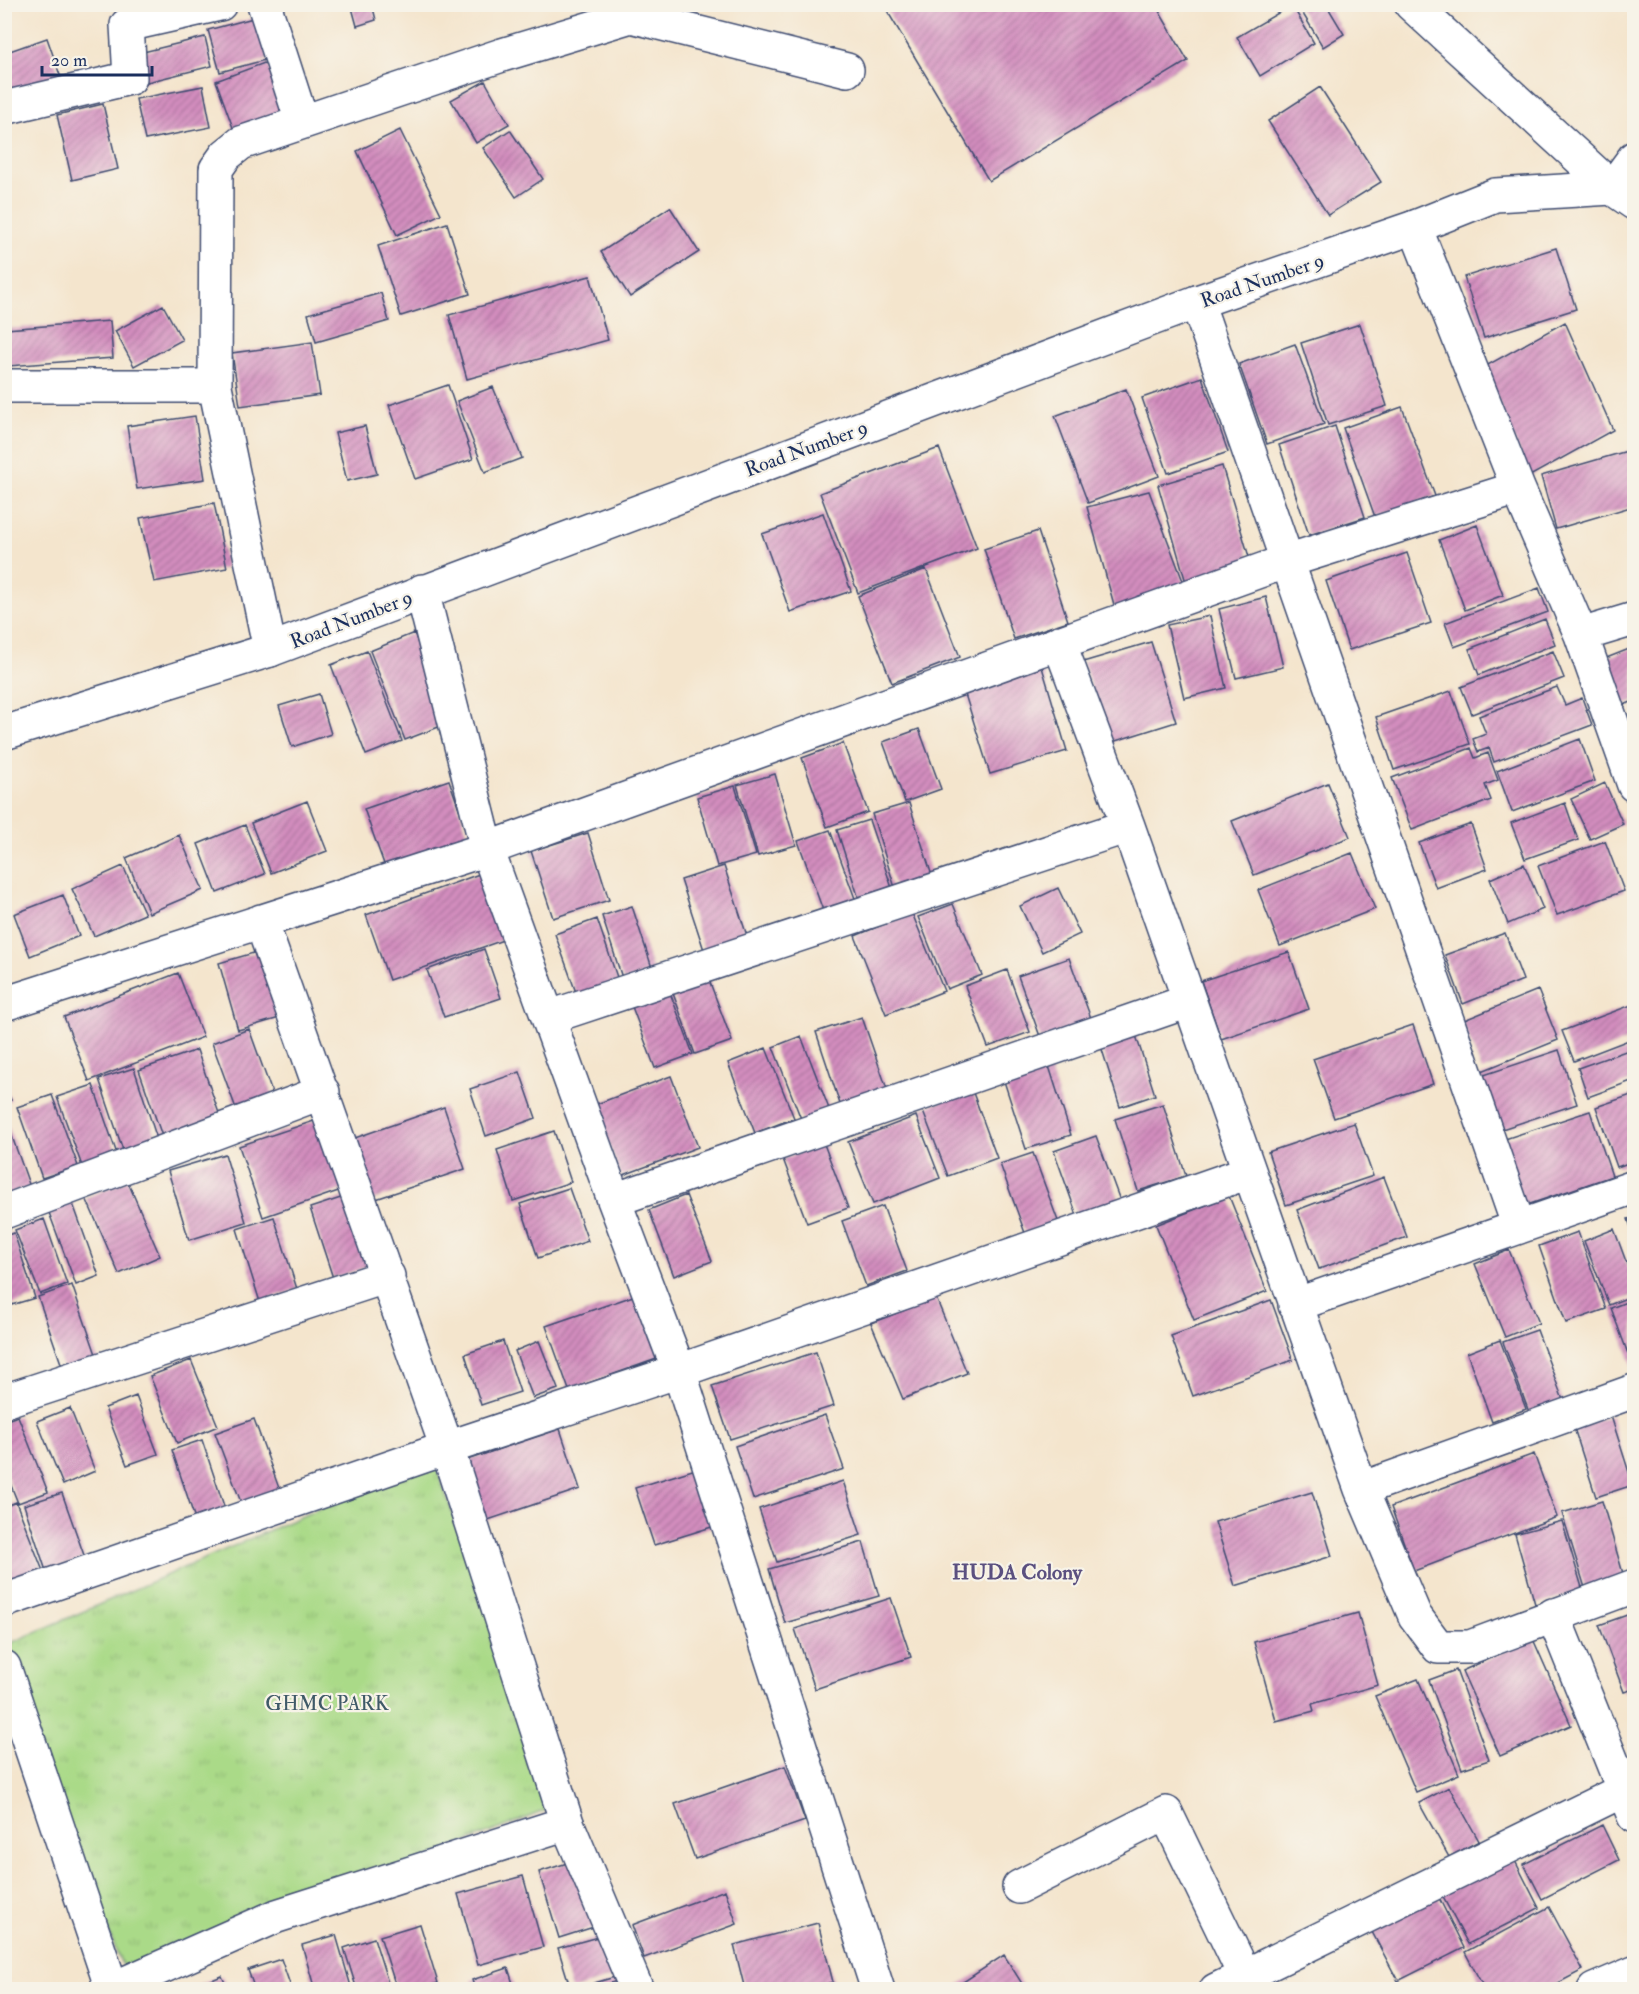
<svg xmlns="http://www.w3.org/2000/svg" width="1639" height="1994" font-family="'IM FELL Double Pica',serif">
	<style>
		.park { fill: url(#park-tufts); stroke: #628473; stroke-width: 1.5 }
		.building { fill: url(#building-hatch) }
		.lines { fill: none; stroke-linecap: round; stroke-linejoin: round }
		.minor-casing { stroke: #3c4a6f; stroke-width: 36 }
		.tertiary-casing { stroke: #3c4a6f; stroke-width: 36 }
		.secondary-casing { stroke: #3c4a6f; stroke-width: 36 }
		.minor { stroke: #fff; stroke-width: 33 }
		.tertiary { stroke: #fff; stroke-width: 33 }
		.secondary { stroke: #fff; stroke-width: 33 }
		.labels { text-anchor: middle; stroke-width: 4.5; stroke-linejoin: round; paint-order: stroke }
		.street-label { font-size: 20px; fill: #1b2f5e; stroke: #f7f3e8 }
		.park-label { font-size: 20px; fill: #3f5a68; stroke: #f7f3e8 }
		.neighbourhood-label { font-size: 21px; font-weight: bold; fill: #5b5080; stroke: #f7f3e8 }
	</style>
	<defs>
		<pattern id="park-tufts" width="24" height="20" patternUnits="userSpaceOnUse" patternTransform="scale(1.5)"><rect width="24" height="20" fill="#aada88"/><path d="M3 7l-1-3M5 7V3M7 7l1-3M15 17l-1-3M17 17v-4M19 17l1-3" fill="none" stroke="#92bb78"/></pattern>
		<pattern id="building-hatch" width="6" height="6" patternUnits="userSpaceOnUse" patternTransform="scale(1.5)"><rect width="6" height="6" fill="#d38dbe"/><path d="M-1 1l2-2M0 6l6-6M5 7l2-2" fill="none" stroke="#aa749e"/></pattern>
	</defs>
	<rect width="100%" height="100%" fill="#f7f3e8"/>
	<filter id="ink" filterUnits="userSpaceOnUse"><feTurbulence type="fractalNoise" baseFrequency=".0167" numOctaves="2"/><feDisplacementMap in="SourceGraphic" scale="12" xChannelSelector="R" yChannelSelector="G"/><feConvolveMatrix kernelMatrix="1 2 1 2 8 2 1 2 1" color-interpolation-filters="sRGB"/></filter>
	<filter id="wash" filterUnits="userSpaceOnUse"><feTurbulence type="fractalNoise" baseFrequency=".008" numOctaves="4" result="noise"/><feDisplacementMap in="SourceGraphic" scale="24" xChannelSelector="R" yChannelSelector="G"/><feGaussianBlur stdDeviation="1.35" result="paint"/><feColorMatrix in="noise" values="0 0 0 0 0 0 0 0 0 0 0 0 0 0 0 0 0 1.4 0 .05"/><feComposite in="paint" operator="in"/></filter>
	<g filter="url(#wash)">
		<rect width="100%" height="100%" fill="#f4e5cd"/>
		<path class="park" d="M433,1459l126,346 -432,172 -122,-299 -1,-32z"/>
		<g id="blocks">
			<path class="building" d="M351,4h21l4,16 -19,6z
				M883,4h272l33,57 -199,120z
				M1297,4h29l18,30 -21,13z
				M1292,5l22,38 -54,33 -23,-39z
				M257,17l12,42 -49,13 -12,-42z
				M205,37l7,29 -69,17 -8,-29z
				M47,38l14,40 -57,20v-45z
				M267,62l21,56 -52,18 -20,-55z
				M485,81l24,43 -33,19 -25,-43z
				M203,86l8,41 -66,13 -9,-41z
				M1320,87l61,95 -53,33 -60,-94z
				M103,104l15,65 -46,11 -15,-65z
				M400,130l41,84 -44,21 -40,-84z
				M510,130l33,49 -27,18 -33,-49z
				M670,207l29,45 -69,45 -29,-45z
				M447,223l23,71 -69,22 -23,-70z
				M1556,248l20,61 -92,29 -20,-61z
				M590,276l18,64 -141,39 -18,-64z
				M381,293l8,28 -73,21 -8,-28z
				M163,305l19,35 -48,26 -19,-35z
				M110,321l3,37 -105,8 -2,-37z
				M1565,322l48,108 -83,46 -46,-109z
				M1360,324l27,82 -59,19 -27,-82z
				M312,342l8,53 -80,11 -8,-53z
				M1295,344l29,80 -57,20 -28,-80z
				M1202,377l26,75 -60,21 -26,-75z
				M448,385l25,74 -58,20 -26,-74z
				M493,387l29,71 -37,14 -28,-71z
				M1126,389l33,87 -71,27 -33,-87z
				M1402,407l33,89 -60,21 -32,-89z
				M195,416l10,63 -68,10 -10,-63z
				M365,426l12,48 -30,7 -12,-48z
				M1335,426l30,91 -56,18 -30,-90z
				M939,448l38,100 -119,45 -38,-100z
				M1634,449v57l-78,23 -15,-53z
				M1222,466l30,101 -65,19 -29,-101z
				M1149,491l37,98 -70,23 -29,-105z
				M214,503l13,65 -73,14 -14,-64z
				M823,513l28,78 -61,21 -28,-78z
				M1477,525l26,70 -38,15 -26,-70z
				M1038,531l30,90 -54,18 -30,-90z
				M1407,553l24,70 -82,27 -23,-69z
				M926,569l34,88 -68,26 -34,-87z
				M1539,588l9,24 -94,35 -9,-24z
				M1266,597l17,70 -47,11 -17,-69z
				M1210,616l16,72 -42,10 -17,-73z
				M1545,619l10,25 -76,31 -10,-26z
				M414,633l35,90 -44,17 -35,-89z
				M1151,642l25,80 -67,21 -26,-81z
				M1634,647v54l-13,5 -17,-47z
				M367,651l35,90 -36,14 -35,-90z
				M1553,651l11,27 -92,36 -11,-27z
				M1042,667l25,84 -77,23 -26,-83z
				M1557,687l8,18 17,-7 10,27 -98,37 -5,-14 -11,4 -5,-13 13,-5 -7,-18z
				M1451,691l19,53 -76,26 -18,-53z
				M319,694l12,40 -39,13 -13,-41z
				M919,729l22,60 -36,13 -22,-60z
				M1580,739l15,42 -83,31 -15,-41z
				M843,743l25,69 -41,15 -25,-69z
				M1471,748l4,10 13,-5 10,27 -13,5 6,15 -79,30 -20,-52z
				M775,774l21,71 -38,11 -21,-71z
				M449,780l23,66 -84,29 -24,-66z
				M1328,783l22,54 -96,38 -22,-54z
				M1605,783l18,41 -33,15 -19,-40z
				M735,786l21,69 -39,11 -20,-69z
				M307,801l20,50 -56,22 -20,-50z
				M909,803l24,76 -37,12 -24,-77z
				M1565,803l13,37 -53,19 -14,-36z
				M869,820l24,71 -33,11 -23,-72z
				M1471,824l16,45 -51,19 -17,-45z
				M245,825l20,49 -48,19 -19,-49z
				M830,830l27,74 -32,12 -27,-75z
				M588,833l21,67 -56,18 -22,-67z
				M179,835l24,55 -54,23 -23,-55z
				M1605,841l19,50 -67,24 -19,-49z
				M1352,853l23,56 -95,37 -22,-56z
				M1524,864l19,45 -35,15 -18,-45z
				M123,866l22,48 -51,22 -22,-47z
				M724,866l24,73 -43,14 -24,-73z
				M482,873l24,66 -117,41 -23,-65z
				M1058,888l22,46 -38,18 -22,-46z
				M63,895l16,41 -49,20 -16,-42z
				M953,904l29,71 -35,14 -29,-72z
				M632,906l21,65 -30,10 -21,-65z
				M912,913l32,78 -58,23 -31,-78z
				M597,919l22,64 -41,15 -23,-64z
				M1505,933l18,47 -60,24 -18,-49z
				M484,949l17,49 -57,19 -17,-47z
				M264,950l19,67 -45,13 -19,-67z
				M1289,952l20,57 -88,30 -20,-58z
				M1069,958l23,63 -51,18 -23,-63z
				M1007,970l23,62 -42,15 -23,-61z
				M706,972l26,69 -37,13 -25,-69z
				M178,973l25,64 -114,44 -25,-64z
				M666,982l27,72 -38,14 -27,-72z
				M1538,990l20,50 -76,31 -20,-50z
				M1634,1004v34l-60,23 -12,-30z
				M862,1017l26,75 -47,15 -25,-75z
				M1413,1025l20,59 -99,34 -21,-59z
				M249,1029l26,72 -37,13 -26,-71z
				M1134,1029l21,66 -35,12 -21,-67z
				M801,1036l30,78 -28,10 -30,-77z
				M766,1048l28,70 -39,15 -27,-70z
				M1634,1048v32l-46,17 -10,-29z
				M197,1050l24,69 -58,20 -24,-69z
				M1559,1050l18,54 -81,27 -18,-54z
				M1048,1063l23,72 -45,14 -23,-71z
				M134,1068l23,71 -34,11 -24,-71z
				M520,1072l16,46 -50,18 -16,-47z
				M671,1076l27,71 -77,29 -27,-71z
				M4,1085l7,15 -7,3z
				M93,1085l24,69 -35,12 -25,-69z
				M972,1090l25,68 -49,18 -26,-67z
				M1634,1094v67l-17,6 -21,-60z
				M52,1095l26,71 -36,12 -25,-71z
				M1163,1104l23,72 -48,15 -23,-72z
				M444,1107l21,62 -92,31 -21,-61z
				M1590,1111l22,65 -88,30 -22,-66z
				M4,1114l26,73 -26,8z
				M916,1116l24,62 -67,26 -25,-62z
				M326,1117l24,70 -87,30 -24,-71z
				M1354,1123l19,53 -87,29 -18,-53z
				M554,1131l17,51 -58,19 -16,-51z
				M1096,1136l26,70 -43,15 -25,-70z
				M824,1144l24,64 -41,15 -24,-64z
				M1033,1153l25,68 -33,12 -25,-69z
				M225,1154l21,68 -57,18 -21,-69z
				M1384,1177l23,60 -88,32 -22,-59z
				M127,1180l33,76 -41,18 -33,-76z
				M569,1188l19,53 -50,17 -18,-54z
				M686,1195l26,66 -38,15 -25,-66z
				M347,1196l22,70 -36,12 -23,-70z
				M1229,1196l38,95 -73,29 -38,-95z
				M72,1201l27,75 -23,9 -28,-75z
				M883,1206l24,65 -41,15 -24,-65z
				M274,1217l23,72 -37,13 -23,-73z
				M1634,1217v19l-6,-17z
				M44,1219l23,65 -27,10 -25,-64z
				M1614,1229l20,54v12l-25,10 -25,-64z
				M1578,1232l28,77 -40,14 -27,-77z
				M14,1233l21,65 -27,8 -4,-11v-59z
				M1509,1250l30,73 -34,14 -30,-73z
				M72,1285l26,75 -34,12 -26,-75z
				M639,1294l23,63 -93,33 -23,-64z
				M936,1298l31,75 -64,26 -32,-76z
				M1634,1299v71l-23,-62z
				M1271,1300l22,60 -100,36 -22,-60z
				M1537,1330l26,70 -34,12 -26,-70z
				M1500,1340l26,69 -34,13 -25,-69z
				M503,1341l17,51 -39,13 -16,-51z
				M539,1341l19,48 -25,9 -18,-47z
				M816,1352l18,54 -104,33 -18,-53z
				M191,1360l27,66 -41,17 -27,-67z
				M136,1396l22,58 -31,11 -22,-57z
				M70,1408l25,63 -32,14 -26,-64z
				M825,1415l19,54 -91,30 -18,-53z
				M18,1416l30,76 -30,11 -14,-35v-47z
				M1611,1416l22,69 -37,12 -22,-69z
				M254,1419l26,72 -38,14 -27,-72z
				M560,1429l20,60 -98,33 -21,-60z
				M202,1440l24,72 -30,10 -24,-72z
				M1534,1454l23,63 -143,54 -23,-64z
				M699,1468l19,57 -64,20 -19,-57z
				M843,1481l18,54 -84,27 -18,-53z
				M1312,1492l20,64 -97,30 -20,-64z
				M62,1493l23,65 -39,13 -22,-66z
				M1602,1501l22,76 -39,11 -23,-75z
				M16,1502l27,69 -35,13 -4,-8v-69z
				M1562,1521l21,70 -48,13 -20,-70z
				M863,1542l16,54 -94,27 -16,-54z
				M891,1598l20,59 -96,32 -20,-60z
				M1358,1613l20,72 -66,19 2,7 -38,10 -22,-79z
				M1630,1614l4,12v63l-10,3 -25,-67z
				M1533,1639l38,86 -71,31 -38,-85z
				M1456,1670l33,90 -27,9 -33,-89z
				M1418,1679l41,95 -43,18 -41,-96z
				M785,1766l20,55 -110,38 -20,-55z
				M1449,1787l30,54 -30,16 -30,-54z
				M1602,1825l17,35 -77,39 -18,-35z
				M1509,1849l30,59 -71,36 -31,-58z
				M580,1859l20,66 -41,13 -20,-66z
				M523,1876l20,71 -65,18 -20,-71z
				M725,1890l12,34 -93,34 -12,-33z
				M1437,1894l27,54 -66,33 -28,-53z
				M1549,1907l34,63 -38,20h-60l-20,-38z
				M818,1923l15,59 -29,8h-59l-11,-45z
				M420,1924l18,59 -21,7h-20l-17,-54z
				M336,1935l16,55h-37l-13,-45z
				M605,1935l13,41 -47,14 -13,-42z
				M374,1938l16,51 -33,1 -13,-42z
				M1004,1955l22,35h-75z
				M281,1959l11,31h-37l-7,-20z
				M508,1968l7,22h-40l-3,-10z
				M222,1976l6,14h-40v-1z
				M620,1980l3,10h-31v-1z"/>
		</g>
	</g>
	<g filter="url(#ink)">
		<use href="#blocks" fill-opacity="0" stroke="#3c4a6f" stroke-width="1.5"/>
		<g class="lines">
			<defs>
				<path id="minor" d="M264,4l38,118
					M4,108l126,-30 -3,-53 93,-21
					M1612,188l22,-30
					M1415,227l103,261 63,147 53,150
					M1197,302l322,925
					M4,386h211
					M422,591l65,258 127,351 65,171 199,619
					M1581,635l53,-16
					M1059,642l69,184 233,663 54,127 23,31h32l164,-61
					M270,650l-55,-264 1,-217 10,-14 15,-12 261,-88 129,-39 216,54
					M4,1004l483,-155 800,-288 231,-73
					M550,1017l578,-191
					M614,1200l575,-199
					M4,1212l319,-120
					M1295,1305l339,-118
					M4,1401l384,-125
					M1361,1489l273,-98
					M4,1601l443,-153 232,-77 570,-199
					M1553,1615l81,201
					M4,1667l108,322 165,-73 290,-93 -120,-375 -186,-527
					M567,1823l70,167
					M1019,1887l147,-74 78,161
					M1216,1990l418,-205
					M1594,1990l40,-17"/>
				<path id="tertiary" d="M4,733l266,-83 927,-348 218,-75 80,-32 117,-7"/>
				<path id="secondary" d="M1411,4l201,184 22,15"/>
			</defs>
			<use href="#minor" class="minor-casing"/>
			<use href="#tertiary" class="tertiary-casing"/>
			<use href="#secondary" class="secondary-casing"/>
			<use href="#minor" class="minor"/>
			<use href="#tertiary" class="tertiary"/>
			<use href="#secondary" class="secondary"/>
		</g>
	</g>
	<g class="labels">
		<g class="street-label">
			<text transform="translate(1262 280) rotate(-19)" y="7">Road Number 9</text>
			<text transform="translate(806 448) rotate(-20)" y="7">Road Number 9</text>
			<text transform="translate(351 619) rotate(-21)" y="7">Road Number 9</text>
		</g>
		<g class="park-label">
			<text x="327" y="1710">GHMC PARK</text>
		</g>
		<g class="neighbourhood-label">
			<text x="1017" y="1579">HUDA Colony</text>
		</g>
	</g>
	<rect width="1639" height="1994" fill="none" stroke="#f7f3e8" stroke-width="24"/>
	<path d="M42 66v9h110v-9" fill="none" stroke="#1b2f5e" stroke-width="3"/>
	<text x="51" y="66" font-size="18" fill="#1b2f5e" stroke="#f7f3e8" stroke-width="4.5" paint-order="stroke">20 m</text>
</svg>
